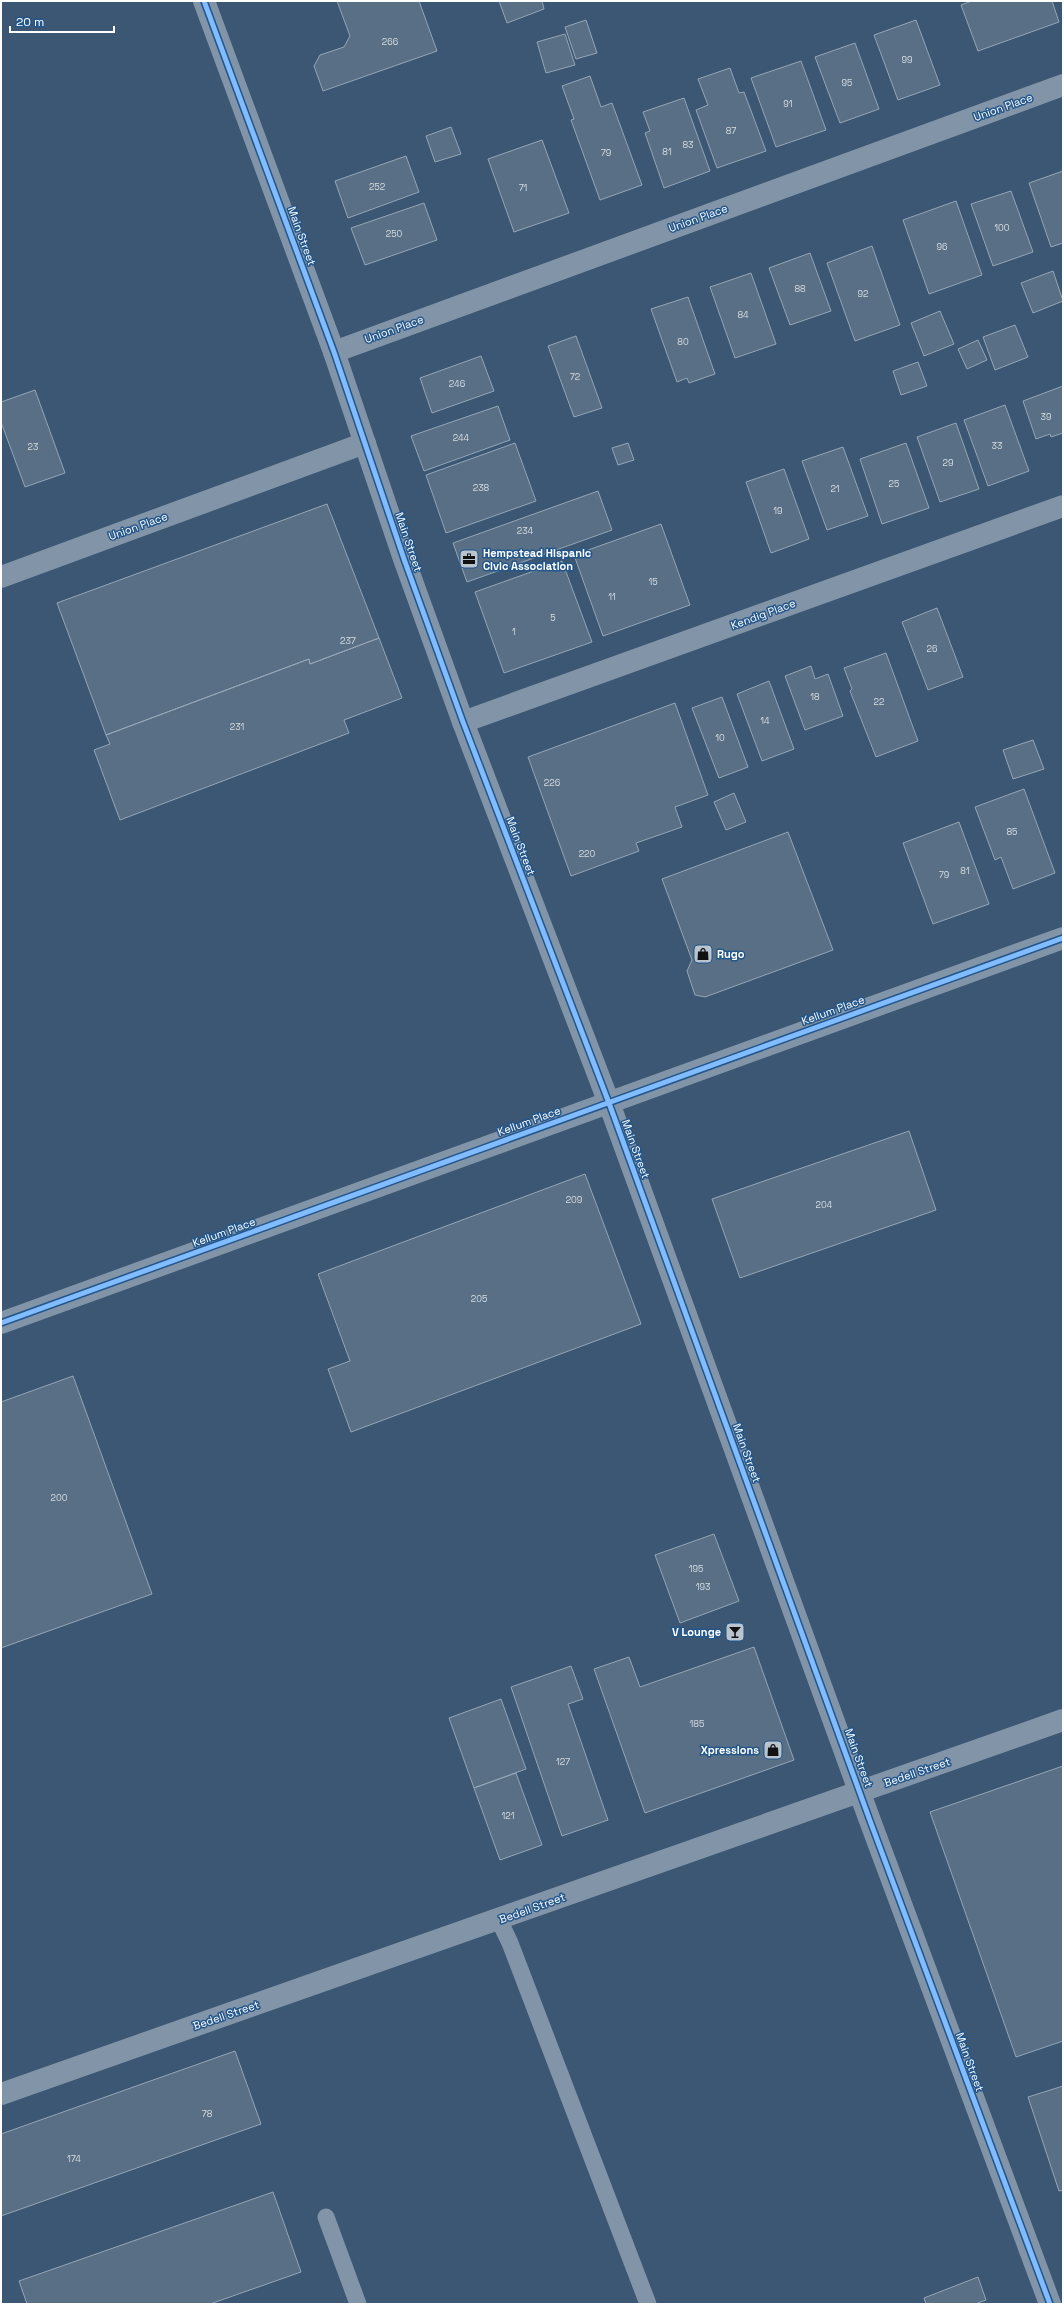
<svg xmlns="http://www.w3.org/2000/svg" width="1064" height="2305" font-family="'Space Grotesk',sans-serif">
	<style>
		.building { fill: #586f85; stroke: #96a6b6 }
		.lines { fill: none; stroke-linecap: round; stroke-linejoin: round }
		.service { stroke: #8294a7; stroke-width: 17 }
		.minor { stroke: #8294a7; stroke-width: 22 }
		.tertiary { stroke: #8294a7; stroke-width: 22 }
		.cycleway-casing { stroke: #23568b; stroke-width: 8 }
		.cycleway { stroke: #80bcff; stroke-width: 5 }
		.labels { text-anchor: middle; stroke-width: 3; stroke-linejoin: round; paint-order: stroke }
		.number-label { font-size: 9px; fill: #d5dbe0 }
		.street-label { font-size: 11px; fill: #fff; stroke: #23568b }
		.poi-label { font-size: 11px; font-weight: bold; fill: #fff; stroke: #23568b; text-anchor: start }
	</style>
	<rect width="100%" height="100%" fill="#3b5773"/>
	<path class="building" d="M337,1h82l18,50 -114,40 -9,-25 6,-11 24,-8 6,-11z
		M499,1h43l2,8 -37,14z
		M972,1h80l7,21 -81,29 -17,-46z
		M586,20l11,33 -21,6 -11,-32z
		M916,20l24,65 -42,15 -24,-65z
		M565,34l10,31 -29,8 -9,-31z
		M855,43l24,66 -39,14 -25,-66z
		M801,61l25,69 -50,17 -25,-69z
		M730,68l9,25 5,-1 22,59 -49,17 -21,-58 12,-5 -10,-26z
		M590,76l11,31 11,-4 30,82 -42,15 -29,-80 3,-1 -12,-33z
		M684,98l26,73 -46,17 -19,-55 5,-2 -7,-19z
		M451,127l10,27 -26,8 -9,-26z
		M542,140l27,73 -55,19 -26,-73z
		M406,156l13,36 -71,26 -13,-37z
		M1063,171v72l-12,4 -22,-64z
		M1011,191l22,61 -40,14 -22,-62z
		M956,201l26,74 -53,19 -26,-74z
		M424,203l13,37 -72,25 -14,-37z
		M872,246l28,79 -45,16 -28,-78z
		M810,253l21,58 -41,14 -21,-57z
		M1053,271l10,30 -30,12 -12,-30z
		M751,273l25,71 -41,14 -25,-71z
		M688,297l27,77 -26,9 -2,-5 -10,4 -26,-73z
		M940,311l14,33 -30,12 -13,-33z
		M1015,325l13,32 -33,13 -12,-33z
		M576,336l26,72 -28,9 -26,-71z
		M978,340l9,20 -20,9 -9,-20z
		M481,356l13,35 -62,22 -12,-35z
		M918,362l9,24 -26,9 -8,-24z
		M1063,386v47l-12,4 -1,-3 -14,5 -13,-38z
		M35,390l30,83 -40,14 -24,-65v-20z
		M1005,405l24,66 -41,15 -24,-66z
		M498,406l12,34 -86,31 -13,-35z
		M956,423l23,66 -39,13 -23,-65z
		M515,443l21,58 -90,32 -20,-58z
		M628,443l6,17 -16,5 -6,-17z
		M906,443l23,65 -47,16 -22,-65z
		M843,447l25,69 -41,14 -25,-69z
		M784,469l25,70 -38,14 -25,-71z
		M598,491l14,39 -145,52 -14,-39z
		M327,504l52,134 -69,26 -1,-5 -203,76 -49,-132z
		M661,524l29,81 -87,31 -29,-81z
		M562,561l30,81 -88,31 -29,-81z
		M937,608l26,69 -35,13 -26,-68z
		M379,638l23,60 -58,22 5,13 -229,87 -26,-70 16,-6 -4,-9 203,-76 1,5z
		M886,653l32,88 -42,16 -26,-66 2,-2 -8,-21z
		M811,666l4,13 13,-5 15,42 -38,14 -20,-54z
		M769,681l25,68 -32,12 -25,-67z
		M722,697l26,70 -29,11 -27,-70z
		M675,703l33,92 -33,12 7,20 -46,16 3,8 -68,25 -43,-119z
		M1033,740l11,29 -31,10 -10,-29z
		M1024,789l31,84 -42,16 -12,-32 -6,3 -20,-53z
		M734,793l12,29 -20,8 -12,-28z
		M959,822l30,82 -56,20 -30,-81z
		M788,832l45,118 -128,47 -10,-2 -8,-24 5,-11 -30,-81z
		M909,1131l27,79 -196,68 -28,-79z
		M585,1174l56,150 -290,108 -23,-63 22,-8 -32,-87z
		M73,1376l79,218 -151,54v-246z
		M714,1534l25,67 -59,22 -25,-68z
		M754,1647l40,113 -149,53 -51,-144 35,-12 11,30z
		M571,1666l12,33 -15,5 40,116 -46,16 -51,-149z
		M501,1699l25,70 -52,19 -25,-70z
		M1063,1766v275l-47,16 -86,-245z
		M516,1773l26,72 -42,15 -26,-72z
		M235,2051l26,73 -260,92v-82z
		M1063,2086v104l-4,1 -31,-94z
		M273,2192l28,80 -91,32h-183l-8,-23z
		M978,2277l8,23 -11,4h-49l-2,-6z"/>
	<g class="lines">
		<path class="service" d="M499,1920l11,23 138,361
			M326,2217l32,87"/>
		<path class="minor" d="M334,352l729,-267
			M1,577l364,-134
			M463,722l600,-216
			M1,1323l1062,-385
			M1,2094l1062,-374"/>
		<path class="tertiary" d="M204,1l130,351 70,207 59,163 146,381 260,715 181,486"/>
		<defs>
			<path id="cycleway" d="M204,1l130,351 70,207 59,163 146,381 260,715 181,486
				M1,1323l1062,-385"/>
		</defs>
		<use href="#cycleway" class="cycleway-casing"/>
		<use href="#cycleway" class="cycleway"/>
	</g>
	<defs>
		<symbol id="office-square" viewBox="-11 -11 22 22"><rect x="-9" y="-9" width="18" height="18" rx="4" fill="#bac4ce" stroke="#23568b"/><path d="M-6-3h4V-5.5h4V-3h4V5H-6ZM-1-4.5V-3h2v-1.5ZM-6 0V1H6V0Z" fill="#111"/></symbol>
		<symbol id="shop-square" viewBox="-11 -11 22 22"><rect x="-9" y="-9" width="18" height="18" rx="4" fill="#bac4ce" stroke="#23568b"/><path d="M-5-2.5h2.3a2.7 3.5 0 0 1 5.4 0H5L5.5 6h-11ZM-1.5-2.5h3a1.5 2.3 0 0 0-3 0Z" fill="#111"/></symbol>
		<symbol id="bar-square" viewBox="-11 -11 22 22"><rect x="-9" y="-9" width="18" height="18" rx="4" fill="#bac4ce" stroke="#23568b"/><path d="M-6-5H6L.8 .8V4.5H3.5V6h-7V4.5H-.8V.8Z" fill="#111"/></symbol>
	</defs>
	<g fill-rule="evenodd">
		<use href="#office-square" x="458" y="548" width="22" height="22"/>
		<use href="#shop-square" x="692" y="943" width="22" height="22"/>
		<use href="#bar-square" x="724" y="1621" width="22" height="22"/>
		<use href="#shop-square" x="762" y="1739" width="22" height="22"/>
	</g>
	<g class="labels">
		<g class="number-label">
			<text x="390" y="45">266</text>
			<text x="907" y="63">99</text>
			<text x="847" y="86">95</text>
			<text x="788" y="107">91</text>
			<text x="731" y="134">87</text>
			<text x="688" y="148">83</text>
			<text x="667" y="155">81</text>
			<text x="606" y="156">79</text>
			<text x="377" y="190">252</text>
			<text x="523" y="191">71</text>
			<text x="1002" y="231">100</text>
			<text x="394" y="237">250</text>
			<text x="942" y="250">96</text>
			<text x="800" y="292">88</text>
			<text x="863" y="297">92</text>
			<text x="743" y="318">84</text>
			<text x="683" y="345">80</text>
			<text x="575" y="380">72</text>
			<text x="457" y="387">246</text>
			<text x="1046" y="420">39</text>
			<text x="461" y="441">244</text>
			<text x="997" y="449">33</text>
			<text x="33" y="450">23</text>
			<text x="948" y="466">29</text>
			<text x="894" y="487">25</text>
			<text x="481" y="491">238</text>
			<text x="835" y="492">21</text>
			<text x="778" y="514">19</text>
			<text x="525" y="534">234</text>
			<text x="653" y="585">15</text>
			<text x="612" y="600">11</text>
			<text x="553" y="621">5</text>
			<text x="514" y="635">1</text>
			<text x="348" y="644">237</text>
			<text x="932" y="652">26</text>
			<text x="815" y="700">18</text>
			<text x="879" y="705">22</text>
			<text x="765" y="724">14</text>
			<text x="237" y="730">231</text>
			<text x="720" y="741">10</text>
			<text x="552" y="786">226</text>
			<text x="1012" y="835">85</text>
			<text x="587" y="857">220</text>
			<text x="965" y="874">81</text>
			<text x="944" y="878">79</text>
			<text x="574" y="1203">209</text>
			<text x="824" y="1208">204</text>
			<text x="479" y="1302">205</text>
			<text x="59" y="1501">200</text>
			<text x="696" y="1572">195</text>
			<text x="703" y="1590">193</text>
			<text x="697" y="1727">185</text>
			<text x="563" y="1765">127</text>
			<text x="508" y="1819">121</text>
			<text x="207" y="2117">78</text>
			<text x="74" y="2162">174</text>
		</g>
		<g class="street-label">
			<text transform="translate(1003 107) rotate(-20)" y="4">Union Place</text>
			<text transform="translate(698 218) rotate(-20)" y="4">Union Place</text>
			<text transform="translate(302 236) rotate(70)" y="4">Main Street</text>
			<text transform="translate(394 329) rotate(-20)" y="4">Union Place</text>
			<text transform="translate(138 526) rotate(-20)" y="4">Union Place</text>
			<text transform="translate(409 542) rotate(71)" y="4">Main Street</text>
			<text transform="translate(763 614) rotate(-20)" y="4">Kendig Place</text>
			<text transform="translate(521 846) rotate(69)" y="4">Main Street</text>
			<text transform="translate(833 1010) rotate(-20)" y="4">Kellum Place</text>
			<text transform="translate(529 1121) rotate(-20)" y="4">Kellum Place</text>
			<text transform="translate(636 1149) rotate(70)" y="4">Main Street</text>
			<text transform="translate(224 1232) rotate(-20)" y="4">Kellum Place</text>
			<text transform="translate(747 1453) rotate(70)" y="4">Main Street</text>
			<text transform="translate(859 1758) rotate(70)" y="4">Main Street</text>
			<text transform="translate(917 1772) rotate(-19)" y="4">Bedell Street</text>
			<text transform="translate(532 1908) rotate(-20)" y="4">Bedell Street</text>
			<text transform="translate(226 2015) rotate(-19)" y="4">Bedell Street</text>
			<text transform="translate(970 2062) rotate(70)" y="4">Main Street</text>
		</g>
		<g class="poi-label">
			<text x="483" y="557">Hempstead Hispanic<tspan x="483" dy="13">Civic Association</tspan></text>
			<text x="717" y="958">Rugo</text>
			<text x="721" y="1636" text-anchor="end">V Lounge</text>
			<text x="759" y="1754" text-anchor="end">Xpressions</text>
		</g>
	</g>
	<rect width="1064" height="2305" fill="none" stroke="#ffffff" stroke-width="4"/>
	<path d="M10 26v6h104v-6" fill="none" stroke="#ffffff" stroke-width="2"/>
	<text x="16" y="26" font-size="12" fill="#ffffff" stroke="#23568b" stroke-width="3" paint-order="stroke">20 m</text>
</svg>
